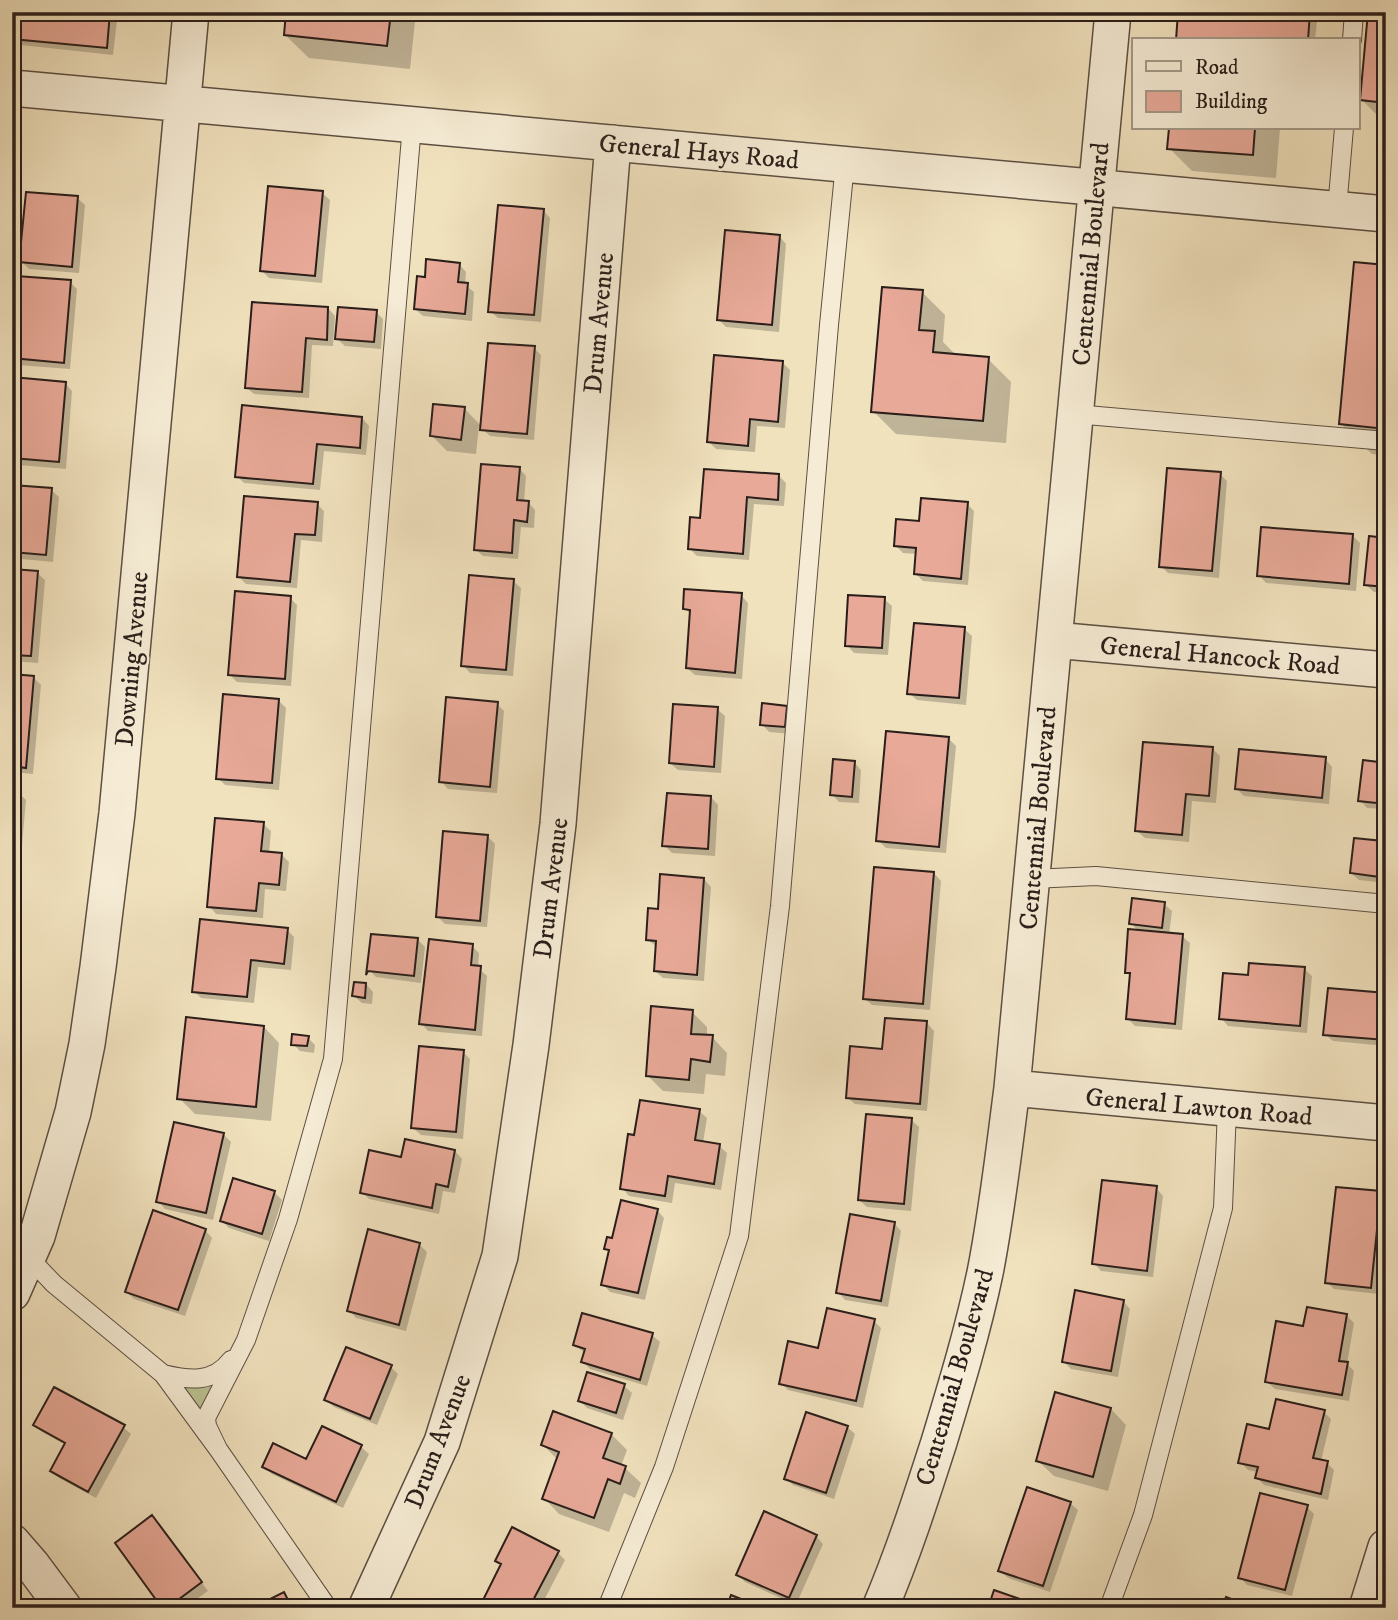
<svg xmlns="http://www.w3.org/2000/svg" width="1398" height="1620" font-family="'IM FELL DW Pica',serif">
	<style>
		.green { fill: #bbc391; stroke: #727056; stroke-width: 2 }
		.shadow { fill: #0003 }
		.building { fill: #e8a998; stroke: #2a1e1a; stroke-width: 2 }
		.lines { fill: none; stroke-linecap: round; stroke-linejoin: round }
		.lane-casing { stroke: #5c4f43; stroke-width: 20 }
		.street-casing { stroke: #5c4f43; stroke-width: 38 }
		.lane { stroke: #f6ecd5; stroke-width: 18 }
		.street { stroke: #f6ecd5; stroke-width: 35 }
		.labels { text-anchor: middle; stroke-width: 5; stroke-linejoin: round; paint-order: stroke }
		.street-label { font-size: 26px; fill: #2a1e1a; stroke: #f6ecd5 }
	</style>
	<rect width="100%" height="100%" fill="#f1e2be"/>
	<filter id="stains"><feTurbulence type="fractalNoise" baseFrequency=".00286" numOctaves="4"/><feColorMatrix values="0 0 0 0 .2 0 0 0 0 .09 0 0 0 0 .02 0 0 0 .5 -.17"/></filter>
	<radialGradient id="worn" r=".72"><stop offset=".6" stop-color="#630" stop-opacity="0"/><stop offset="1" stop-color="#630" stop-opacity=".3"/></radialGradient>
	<path class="green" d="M219,1371l-18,55 -38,-52z"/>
	<path class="shadow" d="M12,12h106l-5,43 -101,-11z
		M288,12h128l-6,57 -101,-11 -24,-23z
		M1180,12h138l-3,28h-138z
		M1386,12v112l-24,-24z
		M1170,128h110l-4,50 -84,-7 -23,-23z
		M322,193l8,7 -8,83 -53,-5 -7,-7z
		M77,198l8,7 -6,68 -50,-4 -8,-8z
		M543,210l7,8 -9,104 -43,-4 -8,-7z
		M779,236l7,8 -7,88 -53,-5 -7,-7z
		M459,264l7,8 -1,13 9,7 -2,29 -49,-5 -8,-7 11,-30z
		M1386,267v189l-14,-2 -31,-30z
		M70,282l7,7 -7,80 -52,-4 -6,-6v-20z
		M922,292l23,23 -2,27 14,14 31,3 23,23 -5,61 -110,-9 -23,-23z
		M328,308l7,8 -2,30 -21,-1 -3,53 -55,-4 -8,-7z
		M376,312l7,7 -2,30 -36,-3 -8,-7z
		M534,348l7,7 -7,85 -44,-4 -11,-10 -3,28 -29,-3 -15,-15 32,-28 18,19z
		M782,362l8,8 -5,58 -28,-2 -2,26 -39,-3 -8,-8z
		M12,379l53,4 7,8 -6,78 -47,-4 -7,-7 4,-52h-4z
		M362,418l7,8 -3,29 -42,-4 -4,39 -76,-7 -7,-7z
		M519,468l7,8 -2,26h4l7,8 -1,18 -13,-1 -3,32 -35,-3 -8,-7z
		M1220,474l7,7 -8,97 -51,-5 -7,-7z
		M779,476l7,7 -2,23 -30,-2 -5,56 -52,-4 -7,-7 12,-29z
		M12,487l39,3 8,7 -6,65 -41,-4z
		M317,504l7,7 -2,31 -21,-2 -4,48 -51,-4 -7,-7z
		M967,504l7,7 -6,74 -45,-4 -7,-7 2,-20 -15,-1 -7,-7 24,-24z
		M1353,536l7,7 -4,48 -90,-8 -7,-8z
		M1386,539v54l-12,-1 -8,-7z
		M12,571l25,2 8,7 -7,83 -26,-2z
		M513,581l8,7 -8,88 -43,-3 -7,-8z
		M741,595l7,8 -6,76 -47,-4 -8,-7 5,-53 -8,-7z
		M290,598l7,7 -6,81 -54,-4 -7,-7z
		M884,599l8,7 -4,49 -34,-2 -7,-8z
		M964,629l8,7 -6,69 -49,-5 -8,-7z
		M12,675l21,2 8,8 -8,89 -21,-2z
		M278,700l8,8 -7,82 -54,-5 -7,-7z
		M497,704l7,7 -7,82 -49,-4 -7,-8z
		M786,707l7,8 -1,19 -23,-2 -7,-8z
		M717,709l8,7 -4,57 -43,-3 -8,-7z
		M948,738l8,8 -10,107 -60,-5 -8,-8z
		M1213,749l7,7 -4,47 -24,-2 -3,41 -44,-4 -8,-7z
		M1325,759l7,8 -3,37 -85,-8 -7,-7z
		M854,762l7,8 -2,33 -20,-1 -7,-8z
		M1386,764v45l-19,-1 -7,-8z
		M12,792h6l8,8 -7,79 -7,-1z
		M711,797l7,8 -3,51 -43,-3 -8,-8z
		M263,824l8,7 -2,22 12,1 8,8 -3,29 -21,-2 -2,29 -47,-4 -7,-8z
		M487,836l8,8 -8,83 -42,-3 -8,-8z
		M1383,843l3,3v37l-27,-3 -8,-7z
		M934,873l7,8 -11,129 -58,-5 -8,-7z
		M704,879l7,8 -7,94 -41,-3 -8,-7 2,-24 -9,-7 12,-30z
		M1164,904l8,7 -3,24 13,1 8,7 -8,87 -47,-4 -8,-8 4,-41 -5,-5 13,-40 -8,-9z
		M12,907l4,4 -4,47z
		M287,930l7,7 -3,33 -33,-3 -4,36 -53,-5 -7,-7z
		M417,939l8,8 -4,36 -45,-6 -7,-7z
		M472,946l7,7 -1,15 9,8 -5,60 -54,-5 -7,-8z
		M1304,969l8,7 -5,57 -79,-7 -7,-8 29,-41z
		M366,984l7,8 -1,12 -10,-1 -8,-7z
		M1386,994v52l-53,-5 -8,-7z
		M692,1012l15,15v10h5l15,16 -2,23 -19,-2 -2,20 -41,-3 -16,-16z
		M927,1023l7,8 -7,80 -72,-7 -8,-7 36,-47z
		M264,1027l15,16 -8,78 -76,-7 -16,-16z
		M308,1038l7,7 -1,8 -14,-2 -7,-7z
		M463,1052l7,7 -7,80 -42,-4 -8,-7z
		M699,1111l8,7 -4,25 16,3 8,7 -6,37 -46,-7 -3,20 -43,-7 -7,-8 14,-51z
		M911,1120l8,7 -8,84 -44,-4 -8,-7z
		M223,1134l8,8 -18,78 -48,-11 -7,-8z
		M455,1151l7,8 -7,34 -12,-2 -4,23 -70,-15 -7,-7 41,-33z
		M1156,1188l7,8 -10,81 -52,-6 -7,-8z
		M274,1192l8,8 -13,41 -40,-13 -7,-7z
		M1381,1193l5,5v22l-8,74 -44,-5 -7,-7z
		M657,1210l7,8 -19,82 -35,-8 -7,-8 7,-32 -4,-4z
		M894,1223l7,8 -13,76 -43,-7 -7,-8z
		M205,1230l7,8 -27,78 -51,-17 -7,-7z
		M419,1244l8,8 -21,79 -50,-13 -7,-8z
		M1123,1301l7,8 -12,68 -47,-8 -7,-7z
		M584,1315l68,20 8,7 -13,44 -57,-17 -7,-7 2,-9 -10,-8z
		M1346,1315l8,8 -7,41 7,7 -5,30 -74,-12 -8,-7 38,-54z
		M874,1321l7,7 -18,80 -75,-18 -7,-7 38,-33z
		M391,1367l7,7 -21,51 -43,-18 -8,-7z
		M624,1386l8,7 -9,27 -36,-12 -7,-7z
		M1111,1409l15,16 -18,66 -54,-15 -16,-15z
		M1324,1412l7,7 -10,42 6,2 7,7 -6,30 -64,-15 -7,-7 1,-6 -10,-2 -8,-8 30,-31z
		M35,1425l88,2 8,7 -35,64 -37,-20 -7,-7 14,-26 -24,-13z
		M847,1427l8,7 -21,65 -41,-14 -7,-7z
		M611,1434l16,16 -6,16 4,2 16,15 -6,15 -11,-5 -15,39 -50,-18 -15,-16 14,-38 -15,-15z
		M361,1447l8,7 -26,54 -71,-34 -8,-7 43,-5z
		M1070,1503l8,7 -28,82 -42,-14 -8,-8z
		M1307,1507l7,7 -22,82 -45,-11 -7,-8z
		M159,1525l49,66 -24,17h-20z
		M816,1536l7,8 -27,61 -51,-23 -7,-8z
		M558,1553l7,7 -25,48h-46l-9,-9 17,-33 -5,-6z"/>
	<path class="building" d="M12,12h98l-3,36 -95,-9z
		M286,12h105l-4,34 -103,-11z
		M1178,12h132l-2,28h-132z
		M1368,12h18v91l-26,-3z
		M1169,128h86l-2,27 -86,-6z
		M268,186l55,5 -8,85 -55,-5z
		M26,192l52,4 -6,71 -53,-5z
		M498,205l46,4 -10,106 -46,-3z
		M725,230l55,5 -8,90 -55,-5z
		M426,259l34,4 -2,19 10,1 -3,31 -51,-5 3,-33 8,1z
		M1354,262l32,3v164l-47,-5z
		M16,276l55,4 -7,83 -52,-5v-39z
		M882,287l41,3 -4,40 16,1 -2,21 56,5 -6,64 -112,-9z
		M252,302l76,5 -1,33 -21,-2 -4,54 -57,-4z
		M338,307l39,3 -3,32 -39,-3z
		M488,343l47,3 -8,88 -47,-4z
		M714,355l69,6 -5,61 -28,-3 -2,27 -41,-4z
		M12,377l54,5 -7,80 -47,-4v-32l2,-26h-2z
		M433,404l32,3 -4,33 -31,-4z
		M242,405l120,12 -2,31 -43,-4 -4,40 -78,-7z
		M481,464l39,3 -3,33 12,1 -2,21 -13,-2 -2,33 -38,-3z
		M1167,468l54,4 -9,99 -53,-4z
		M704,469l75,5 -1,26 -31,-3 -4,57 -55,-5 2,-32 10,1z
		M12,485l40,3 -6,67 -34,-3z
		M244,496l74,6 -3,33 -20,-1 -5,48 -53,-5z
		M921,498l47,4 -7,77 -47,-5 2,-26 -22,-2 2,-27 23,2z
		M1261,527l92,7 -4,50 -92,-8z
		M1369,536l17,2v49l-22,-2z
		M12,569l26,2 -7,85 -19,-1z
		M469,575l45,4 -8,91 -45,-4z
		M684,589l58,4 -7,80 -49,-5 4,-58 -7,-1z
		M235,591l56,5 -6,83 -57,-4z
		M848,595l37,2 -3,51 -37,-2z
		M914,623l51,4 -6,71 -52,-4z
		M12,674l22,2 -8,92 -14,-2z
		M223,694l56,5 -7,84 -56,-4z
		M446,697l52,5 -8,85 -51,-5z
		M762,703l25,3 -2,21 -25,-2z
		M673,704l45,3 -4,60 -45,-4z
		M886,731l63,6 -10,110 -63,-6z
		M1143,742l70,5 -4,49 -23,-2 -4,41 -47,-4z
		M1239,749l87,8 -4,41 -87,-9z
		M833,759l22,2 -3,36 -22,-2z
		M1363,760l23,3v41l-28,-3z
		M12,790l7,1 -7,76z
		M667,793l44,3 -3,53 -46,-3z
		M215,818l49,4 -3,29 21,2 -3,32 -20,-2 -3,28 -49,-4z
		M443,831l45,4 -8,86 -44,-4z
		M1354,838l29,3 -3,36 -30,-4z
		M874,867l60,5 -11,132 -60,-5z
		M660,874l44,4 -7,97 -43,-4 2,-30 -10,-1 2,-32 10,1z
		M1132,898l33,4 -3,26 -33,-4z
		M200,919l88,9 -4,36 -33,-4 -4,37 -55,-5z
		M1128,929l55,5 -8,90 -49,-5 4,-46h-5z
		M371,934l47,4 -4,38 -46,-5 -2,4z
		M429,939l44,5 -2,21 10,1 -6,64 -56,-6z
		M1249,963l56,4 -5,59 -81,-7 4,-46 25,2z
		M354,982l12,1 -1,15 -13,-2z
		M1328,988l58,5v47l-63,-5z
		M651,1006l42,4 -2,24 22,1 -3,27 -19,-3 -2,21 -43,-4z
		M186,1017l78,9 -8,81 -79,-8z
		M885,1018l42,3 -7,83 -74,-6 4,-52 32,3z
		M292,1034l17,2 -2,10 -16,-1z
		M419,1046l45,4 -8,82 -45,-4z
		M640,1100l60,9 -5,31 25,4 -6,40 -46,-8 -3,20 -45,-7 8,-55 6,1z
		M866,1114l46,4 -8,86 -46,-4z
		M174,1122l50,11 -18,80 -50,-11z
		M405,1139l50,11 -7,37 -12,-3 -4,24 -72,-15 9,-43 32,7z
		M233,1178l42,13 -13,43 -42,-13z
		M1102,1180l55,6 -10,85 -55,-7z
		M1336,1187l45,4 -10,97 -46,-5z
		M621,1200l37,9 -20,84 -37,-8 8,-35 -5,-1 3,-12 5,1z
		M153,1210l53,19 -28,81 -53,-18z
		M850,1214l45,8 -14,79 -45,-8z
		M368,1229l52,14 -21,82 -52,-14z
		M1075,1290l49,10 -13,71 -49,-9z
		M1307,1307l40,7 -8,47 9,1 -6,33 -77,-13 11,-61 27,5z
		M827,1308l48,11 -19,82 -77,-17 9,-43 30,7z
		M582,1313l71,20 -13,47 -59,-18 4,-13 -12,-4z
		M346,1347l46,18 -22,54 -46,-19z
		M587,1372l38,12 -9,29 -38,-12z
		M54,1387l71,38 -37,67 -38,-21 15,-28 -32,-18z
		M1055,1392l56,16 -18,69 -57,-16z
		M1276,1399l49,11 -12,48 15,3 -7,33 -66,-16 3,-11 -20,-4 9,-39 22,5z
		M553,1411l59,22 -9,25 23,8 -6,18 -12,-5 -14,39 -52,-19 17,-47 -18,-7z
		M806,1412l42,14 -22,67 -42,-14z
		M322,1426l40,19 -26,57 -74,-35 11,-24 33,16z
		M1027,1487l44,15 -28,84 -45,-15z
		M1260,1493l48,12 -23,85 -47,-12z
		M764,1511l53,24 -28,63 -53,-23z
		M152,1515l50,67 -35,26h-5l-47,-65z
		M512,1527l47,24 -30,57h-31l-15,-8 18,-36 -6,-3z
		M994,1590l46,16 -1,2h-51z
		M284,1592l8,16h-35l-1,-2z
		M731,1595l33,13h-38z
		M1226,1597l29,11h-33z"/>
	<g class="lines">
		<defs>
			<path id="lane" d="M1352,40l2,-28
				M1337,209l7,-81
				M1075,414l311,27
				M1032,879l64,-3 290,28
				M12,1240l42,44 109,90 55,75 110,159
				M163,1374c25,6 50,10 68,-14
				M218,1449l-11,-23 -1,-8 40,-78 42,-121 45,-160 79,-934
				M607,1608l57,-141 75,-231 41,-330 49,-581 16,-161
				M1109,1608l34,-93 80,-307 4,-99"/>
			<path id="street" d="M12,88l1374,126
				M1054,640l332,30
				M1012,1088l374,35
				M12,1293l25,-57 36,-124 14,-68 11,-77 19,-154 74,-801
				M12,1542l20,23 32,43
				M366,1608l76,-166 58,-186 31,-211 27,-221 55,-681
				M880,1608c23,-54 41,-110 59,-166 17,-56 34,-112 46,-169 12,-61 19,-123 27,-185l101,-1076
				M1367,1608l19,-61"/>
		</defs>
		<use href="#lane" class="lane-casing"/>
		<use href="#street" class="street-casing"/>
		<use href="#lane" class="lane"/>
		<use href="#street" class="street"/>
	</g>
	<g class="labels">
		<g class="street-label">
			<text transform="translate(699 151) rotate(5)" y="9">General Hays Road</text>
			<text transform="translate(1090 254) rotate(-85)" y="9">Centennial Boulevard</text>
			<text transform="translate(598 323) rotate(-85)" y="9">Drum Avenue</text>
			<text transform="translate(1220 655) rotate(5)" y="9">General Hancock Road</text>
			<text transform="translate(131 659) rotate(-85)" y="9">Downing Avenue</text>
			<text transform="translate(1037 818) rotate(-85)" y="9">Centennial Boulevard</text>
			<text transform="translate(550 888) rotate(-83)" y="9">Drum Avenue</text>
			<text transform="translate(1199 1106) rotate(5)" y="9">General Lawton Road</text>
			<text transform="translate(954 1377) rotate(-74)" y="9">Centennial Boulevard</text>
			<text transform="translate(437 1441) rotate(-69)" y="9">Drum Avenue</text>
		</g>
	</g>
	<rect width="1398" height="1620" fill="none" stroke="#f1e2be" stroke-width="42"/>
	<rect x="14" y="14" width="1370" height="1592" fill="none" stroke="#2a1e1a" stroke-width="3.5"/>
	<rect x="21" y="21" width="1356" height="1578" fill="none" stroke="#2a1e1a" stroke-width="2"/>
	<rect x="1132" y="38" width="228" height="91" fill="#f6ecd5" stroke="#a49a8a" stroke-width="2"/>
	<rect x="1146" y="61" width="35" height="10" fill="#f6ecd5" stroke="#a49a8a" stroke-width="2"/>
	<text x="1195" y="74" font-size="21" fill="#2a1e1a">Road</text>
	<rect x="1146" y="91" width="35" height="21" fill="#e8a998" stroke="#a49a8a" stroke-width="2"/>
	<text x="1195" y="108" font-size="21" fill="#2a1e1a">Building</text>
	<rect width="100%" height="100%" filter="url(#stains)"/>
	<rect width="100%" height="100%" fill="url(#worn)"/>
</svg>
